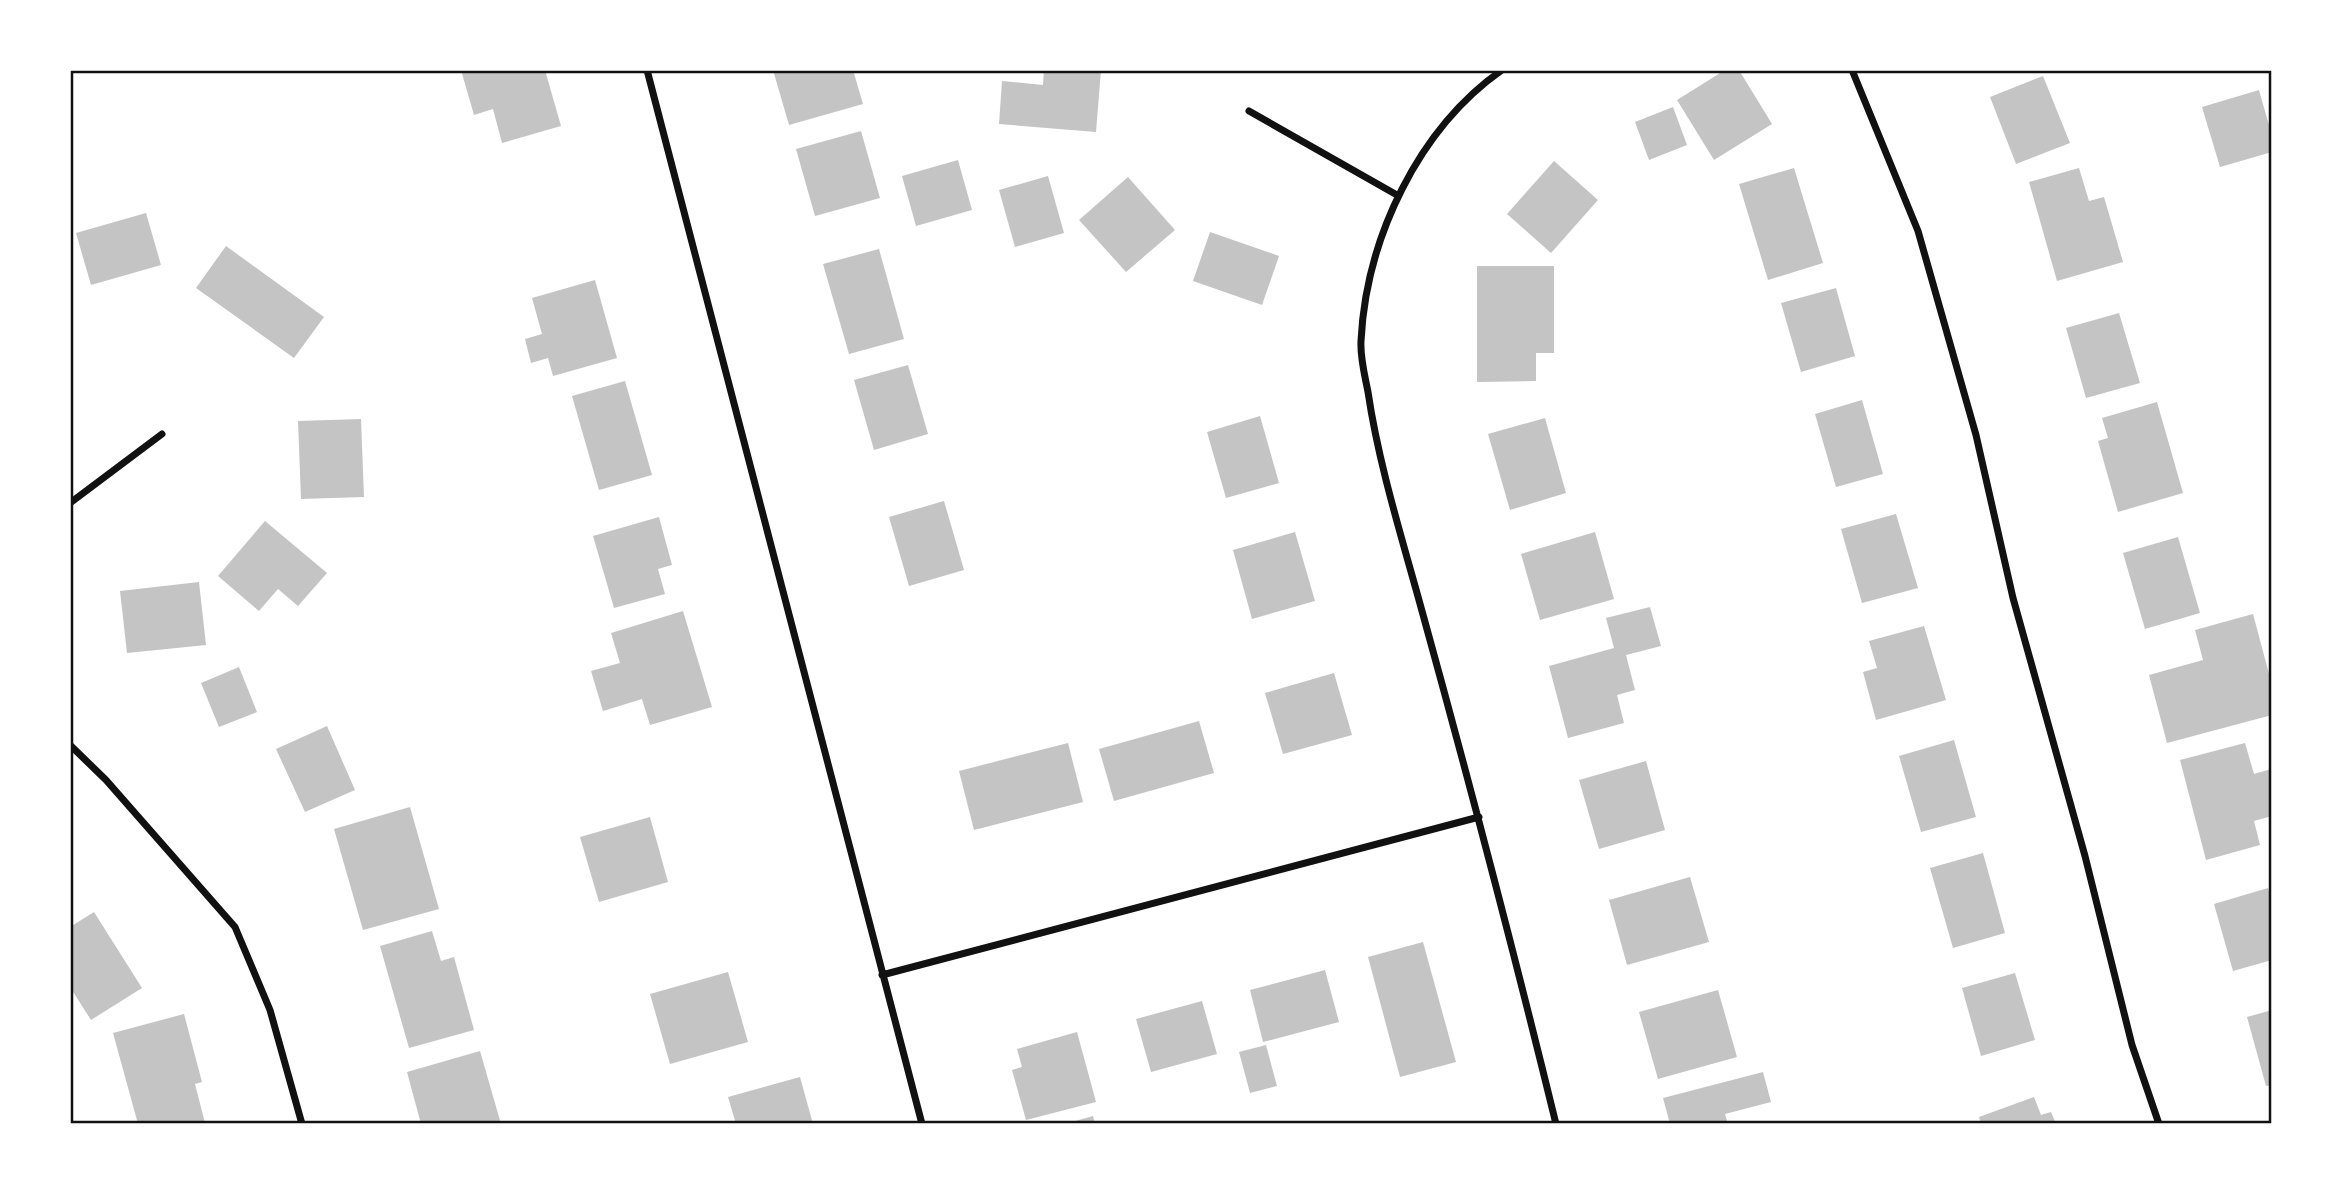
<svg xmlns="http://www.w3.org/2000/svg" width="2342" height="1194" font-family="'DejaVu Sans',sans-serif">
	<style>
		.building { fill: #c4c4c4 }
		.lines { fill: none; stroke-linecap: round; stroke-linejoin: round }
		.minor { stroke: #111; stroke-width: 7 }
		.neatline { fill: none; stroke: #111; stroke-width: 2.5 }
	</style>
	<rect width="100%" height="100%" fill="#fff"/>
	<path class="building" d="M461,70h84l16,56 -59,17 -9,-34 -19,6z
		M773,70h80l10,34 -74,21z
		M1044,70h57l-5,62 -97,-8 3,-43 41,4z
		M1725,70h14l33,54 -58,36 -37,-60z
		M2043,76l27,67 -54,21 -26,-67z
		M2259,90l13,46v16l-52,15 -18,-60z
		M1673,107l14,38 -38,15 -14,-38z
		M861,131l19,67 -65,18 -19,-67z
		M958,160l14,50 -56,16 -14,-50z
		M1554,161l44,39 -47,53 -44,-39z
		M1794,168l29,95 -55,17 -29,-96z
		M2079,168l10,33 15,-4 19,65 -66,19 -28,-99z
		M1048,176l16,57 -49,14 -16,-57z
		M1128,177l47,53 -49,42 -47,-52z
		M146,213l15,52 -70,20 -15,-52z
		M1210,232l69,24 -17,49 -69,-24z
		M226,246l98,71 -30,41 -98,-70z
		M879,249l25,90 -55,15 -26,-90z
		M1477,266h77v87h-18v28l-59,1z
		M595,280l22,78 -64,18 -5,-18 -17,5 -6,-24 17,-5 -10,-36z
		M1836,288l19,68 -54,16 -20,-69z
		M2119,313l21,70 -54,15 -20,-70z
		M908,365l20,69 -54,16 -20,-70z
		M625,381l27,94 -53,15 -27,-94z
		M1862,400l21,74 -47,13 -21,-73z
		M2157,402l26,91 -65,19 -20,-71 10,-3 -6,-20z
		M1260,416l19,67 -53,15 -19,-66z
		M1545,418l21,75 -56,17 -22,-76z
		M361,419l3,78 -63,2 -3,-78z
		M944,501l20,69 -55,16 -20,-69z
		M1896,514l22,74 -56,15 -21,-74z
		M659,517l13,48 -14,4 7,25 -51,14 -21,-72z
		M265,521l62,52 -29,33 -20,-17 -19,22 -41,-35z
		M1295,532l20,69 -63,18 -19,-69z
		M1595,532l19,67 -74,21 -19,-66z
		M2178,537l22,76 -55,16 -22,-76z
		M199,582l7,63 -79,8 -7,-62z
		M1650,607l11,39 -35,9 9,35 -18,5 7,28 -56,15 -19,-72 65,-18 -8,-30z
		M683,611l29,96 -62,18 -8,-26 -39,12 -12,-40 29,-8 -9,-30z
		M2253,614l19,71v30l-105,28 -18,-68 54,-15 -8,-30z
		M1924,626l22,74 -70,20 -13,-48 14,-4 -8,-27z
		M239,667l18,45 -38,15 -18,-44z
		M1334,673l18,62 -69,19 -18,-61z
		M1199,721l15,52 -100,28 -15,-52z
		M327,726l28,64 -50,22 -29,-63z
		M1954,740l22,77 -55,15 -22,-76z
		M1068,743l15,59 -109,28 -15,-59z
		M2245,743l9,31 17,-5 1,47 -18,5 6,24 -54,15 -26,-100z
		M1646,761l19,69 -66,19 -20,-69z
		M410,807l29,102 -76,21 -29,-101z
		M650,817l18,65 -69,20 -19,-65z
		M1983,853l22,80 -52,15 -23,-80z
		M1690,877l19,65 -82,23 -18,-65z
		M2268,888l4,13v59l-39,11 -19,-67z
		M94,912l48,76 -51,32 -21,-33v-60z
		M432,931l9,30 13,-4 20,73 -65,18 -29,-102z
		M1423,942l33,120 -56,15 -32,-120z
		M1325,970l14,52 -76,20 -13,-52z
		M728,972l20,70 -78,22 -20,-70z
		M2015,973l20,67 -54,16 -19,-68z
		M1718,990l19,67 -79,22 -19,-67z
		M1202,1001l15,53 -66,18 -15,-53z
		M2272,1010v75l-6,1 -19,-69z
		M184,1014l18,68 -7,2 10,39 -67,1 -25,-91z
		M1077,1032l19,70 -70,18 -14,-50 10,-3 -5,-18z
		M1266,1045l11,41 -27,7 -11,-41z
		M480,1051l21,73h-80l-14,-52z
		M1763,1072l8,30 -46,12 3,10h-58l-7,-26z
		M800,1077l13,47h-77l-8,-27z
		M2034,1097l7,18 10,-3 5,12h-75l-2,-7z
		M1093,1116l2,8h-27v-1z"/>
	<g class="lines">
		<path class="minor" d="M647,70l275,1054
			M1502,70c-84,59 -136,169 -141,271 -1,17 4,35 7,51 11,74 34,146 54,219 47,170 92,341 134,513
			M1852,70l66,161 58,204 37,163 72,258 47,189 27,79
			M1249,111l148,84
			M70,503l92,-69
			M70,745l36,35 129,147 35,83 32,114
			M882,975l597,-158"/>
	</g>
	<rect width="2342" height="1194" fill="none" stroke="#ffffff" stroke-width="144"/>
	<rect x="72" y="72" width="2198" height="1050" class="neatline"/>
</svg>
